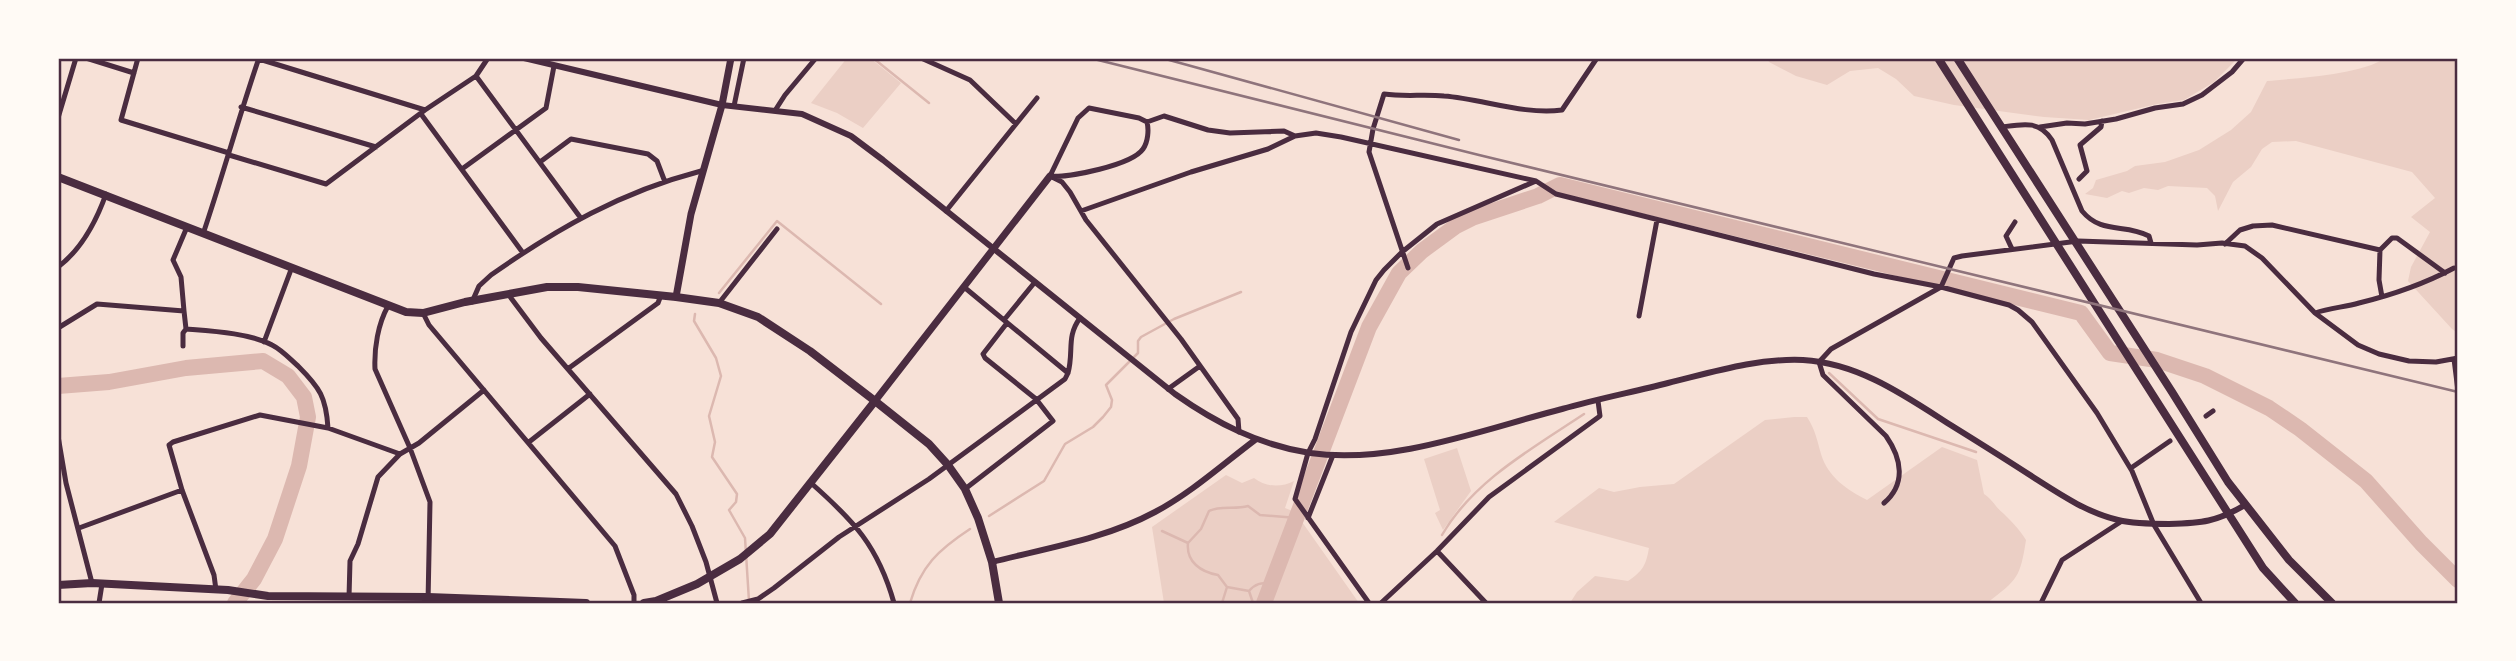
<svg xmlns="http://www.w3.org/2000/svg" width="2516" height="661" font-family="'PT Sans',sans-serif">
	<style>
		.green { fill: #ebcfc5 }
		.lines { fill: none; stroke-linecap: round; stroke-linejoin: round }
		.stream { stroke: #dcb8b0; stroke-width: 2.5 }
		.river { stroke: #dcb8b0; stroke-width: 16 }
		.minor { stroke: #4a2c40; stroke-width: 5 }
		.tertiary { stroke: #4a2c40; stroke-width: 6 }
		.secondary { stroke: #4a2c40; stroke-width: 7 }
		.primary { stroke: #4a2c40; stroke-width: 8 }
		.trunk { stroke: #4a2c40; stroke-width: 8 }
		.rail { stroke: #8f747c; stroke-width: 2.5 }
		.neatline { fill: none; stroke: #4a2c40; stroke-width: 2.5 }
	</style>
	<rect width="100%" height="100%" fill="#f7e1d7"/>
	<path class="green" d="M847,58h23l31,25 -38,45 -26,-15 -26,-10z
		M1767,58h471l-24,24 -30,18 -27,4 -68,16 -45,-3 -90,-12 -40,-9 -18,-17 -18,-11 -28,3 -23,14 -31,-9 -27,-14z
		M2385,58h73v275l-6,-4 -44,-48 3,-14 19,-35 -19,-15 24,-19 -23,-26 -116,-31 -24,1 -10,7 -11,18 -18,15 -15,29 -3,-15 -8,-8 -39,-2 -10,4 -14,-2 -15,5 -7,-2 -15,7 -22,-4 8,-6 3,-8 31,-9 8,-5 30,-4 34,-12 32,-20 20,-18 16,-31c30,-3 94,-6 118,-23z
		M1794,417h13c8,12 10,23 14,37 7,23 26,36 46,46l75,-53 35,13 7,34c9,6 12,14 20,20 9,9 15,15 22,26 -6,38 -8,39 -39,63h-417l7,-11 18,-16 33,5c15,-10 18,-16 21,-33l-95,-26 45,-34 15,4 26,-5 34,-3 91,-64z
		M1457,448l14,43 -28,39 -8,-17 5,-3 -16,-51z
		M1226,475l16,8 12,-5c11,9 27,10 40,3l-9,27 10,4 64,91h-195l-12,-76z"/>
	<g class="lines">
		<path class="stream" d="M873,58l56,45
			M719,293l58,-72 104,83
			M695,314l-1,7 22,37 5,18 -12,40 6,26 -3,15 25,37 -1,8 -7,8 16,28 4,63
			M1829,373l49,46 98,33
			M989,516l55,-35 21,-37 28,-17 10,-10 8,-10 1,-7 -6,-15 32,-32v-12l3,-4 33,-18 67,-27
			M1162,531l26,12 13,-14 8,-18c12,-6 26,-1 39,-5l12,9 37,3
			M1442,535c31,-54 91,-87 142,-121
			M1188,543c-2,19 13,29 30,32l9,12 -5,16
			M1227,587l22,4c6,-7 12,-9 22,-7
			M1249,591l4,12
			M910,603c11,-37 28,-53 60,-74"/>
		<path class="river" d="M58,386l51,-4 77,-14 77,-7 25,15 16,21 4,20 -9,49 -24,73 -21,40 -19,24
			M1264,603l105,-276 30,-54 23,-22 34,-25 16,-8 66,-22 22,-11 521,128 29,40 47,7 48,16 64,32 31,21 66,52 55,62 37,37"/>
		<path class="minor" d="M86,58l48,15
			M138,58l-17,62 108,33
			M921,58l49,22 46,44 -70,87
			M259,59l166,51
			M476,76l104,141
			M734,106l10,-48
			M241,107l135,40
			M1089,108l50,10 8,4c2,8 1,20 -4,27 -11,16 -74,29 -93,27l28,-58z
			M776,109l9,-14 31,-37
			M421,114l102,139
			M58,118l18,-60
			M1147,122l17,-6 44,14 22,3 54,-2 11,5
			M1016,124l21,-26
			M2002,127c21,-3 37,-7 50,13l30,71c20,24 43,12 67,25l2,7
			M2040,127l27,-4 18,1 31,-5 39,-11 28,-4 19,-9 30,-23 12,-14
			M229,155l97,29 99,-74 51,-34 12,-18
			M540,162l31,-23 77,15 9,7 8,21
			M462,169l84,-61 8,-42
			M1050,176l12,6 8,10 16,28 95,119 57,80 1,13
			M2079,179l8,-8 -7,-26 21,-18 1,-6
			M1081,211l110,-39 77,-23 27,-13 21,-3 25,4 195,44 20,13 318,80 67,13 68,18 9,5 14,12 65,91 35,58 22,54 47,78
			M203,234c20,-59 36,-118 56,-176
			M2225,244l15,-14 13,-4 19,-1 108,25
			M2012,249l-6,-13 9,-14
			M58,267c24,-18 38,-45 48,-73
			M1408,268l-39,-116 4,-23 11,-35c20,3 40,0 60,2 39,3 79,19 118,14l35,-52
			M964,287l104,86c6,-22 -2,-36 12,-55
			M508,294l33,44 135,156 16,32 14,36 11,41
			M2382,297l-3,-17 1,-30 12,-12h5l48,35
			M472,302l7,-16 12,-11c67,-47 130,-83 210,-104
			M719,303l58,-74
			M388,306c-10,18 -14,42 -13,63l35,79 20,54 -2,101
			M184,311l-3,-34 -8,-17 14,-33
			M423,313l6,12 186,221 19,49v8
			M2315,313c15,-5 30,-6 44,-10 33,-8 65,-19 95,-35
			M1639,316l18,-96
			M1004,320l31,-38
			M58,328l39,-24 87,7 2,18c25,2 64,4 86,16 10,5 18,14 26,21 22,22 28,31 30,62
			M264,342l28,-75
			M183,346v-13l3,-4
			M2454,359l4,32
			M569,368l89,-65 3,-8
			M1168,389l32,-23
			M2206,416l7,-5
			M58,436l8,47 26,100
			M529,442l61,-48
			M2131,468l39,-27
			M811,483c43,38 67,63 83,120
			M965,489l88,-68 -17,-22 -51,-41 -2,-4 24,-31
			M1884,503c22,-19 18,-44 2,-67l-63,-61 -4,-13 12,-13 110,-62 13,-29 8,-2 116,-15 119,4 25,-2 23,3 17,12 53,55 43,32 21,9 30,7 27,1 22,-4
			M1308,518l25,-63
			M79,528l103,-38
			M1437,551l49,52
			M216,590l-2,-15 -32,-85 -13,-45 4,-3 87,-27 68,13 72,26
			M349,597l1,-36 8,-17 20,-67 22,-23 19,-11 65,-53
			M99,603l3,-19
			M742,603l16,-4 16,-11 65,-51 90,-58 136,-100 3,-6
			M1369,603l-74,-104 13,-46 7,-14 36,-107 25,-52 8,-10 18,-18 35,-28 99,-43
			M1381,603l56,-52 52,-54 111,-81 -2,-15
			M2041,603l21,-43 60,-39"/>
		<path class="tertiary" d="M524,58l198,47 80,9 49,22 32,24 292,234c41,29 84,51 135,59 82,12 174,-24 252,-44 35,-10 71,-17 106,-26 45,-11 89,-25 135,-23 55,3 101,35 146,64 29,18 58,36 87,55 25,16 52,34 82,41 17,4 34,4 51,4 33,-1 47,-2 76,-19
			M992,562c55,-14 113,-23 163,-50 36,-19 68,-48 100,-72"/>
		<path class="secondary" d="M676,297l15,-83 31,-109 9,-47
			M875,401l175,-225"/>
		<path class="primary" d="M58,585l34,-2 136,7 40,6 160,1 158,6
			M644,603l12,-2 41,-17 43,-25 30,-25 105,-133"/>
		<path class="trunk" d="M1938,58l325,510 32,35
			M1957,58l215,334 56,90 61,78 43,43
			M58,177l348,135 17,1 42,-11 82,-15h31l98,10 43,6 39,14 52,34 65,50 54,43 19,21 17,24 13,29 14,44 7,41"/>
		<path class="rail" d="M1090,58l389,97 979,237
			M1162,58l297,82"/>
	</g>
	<rect width="2516" height="661" fill="none" stroke="#fffaf5" stroke-width="119"/>
	<rect x="60" y="60" width="2396" height="542" class="neatline"/>
</svg>
